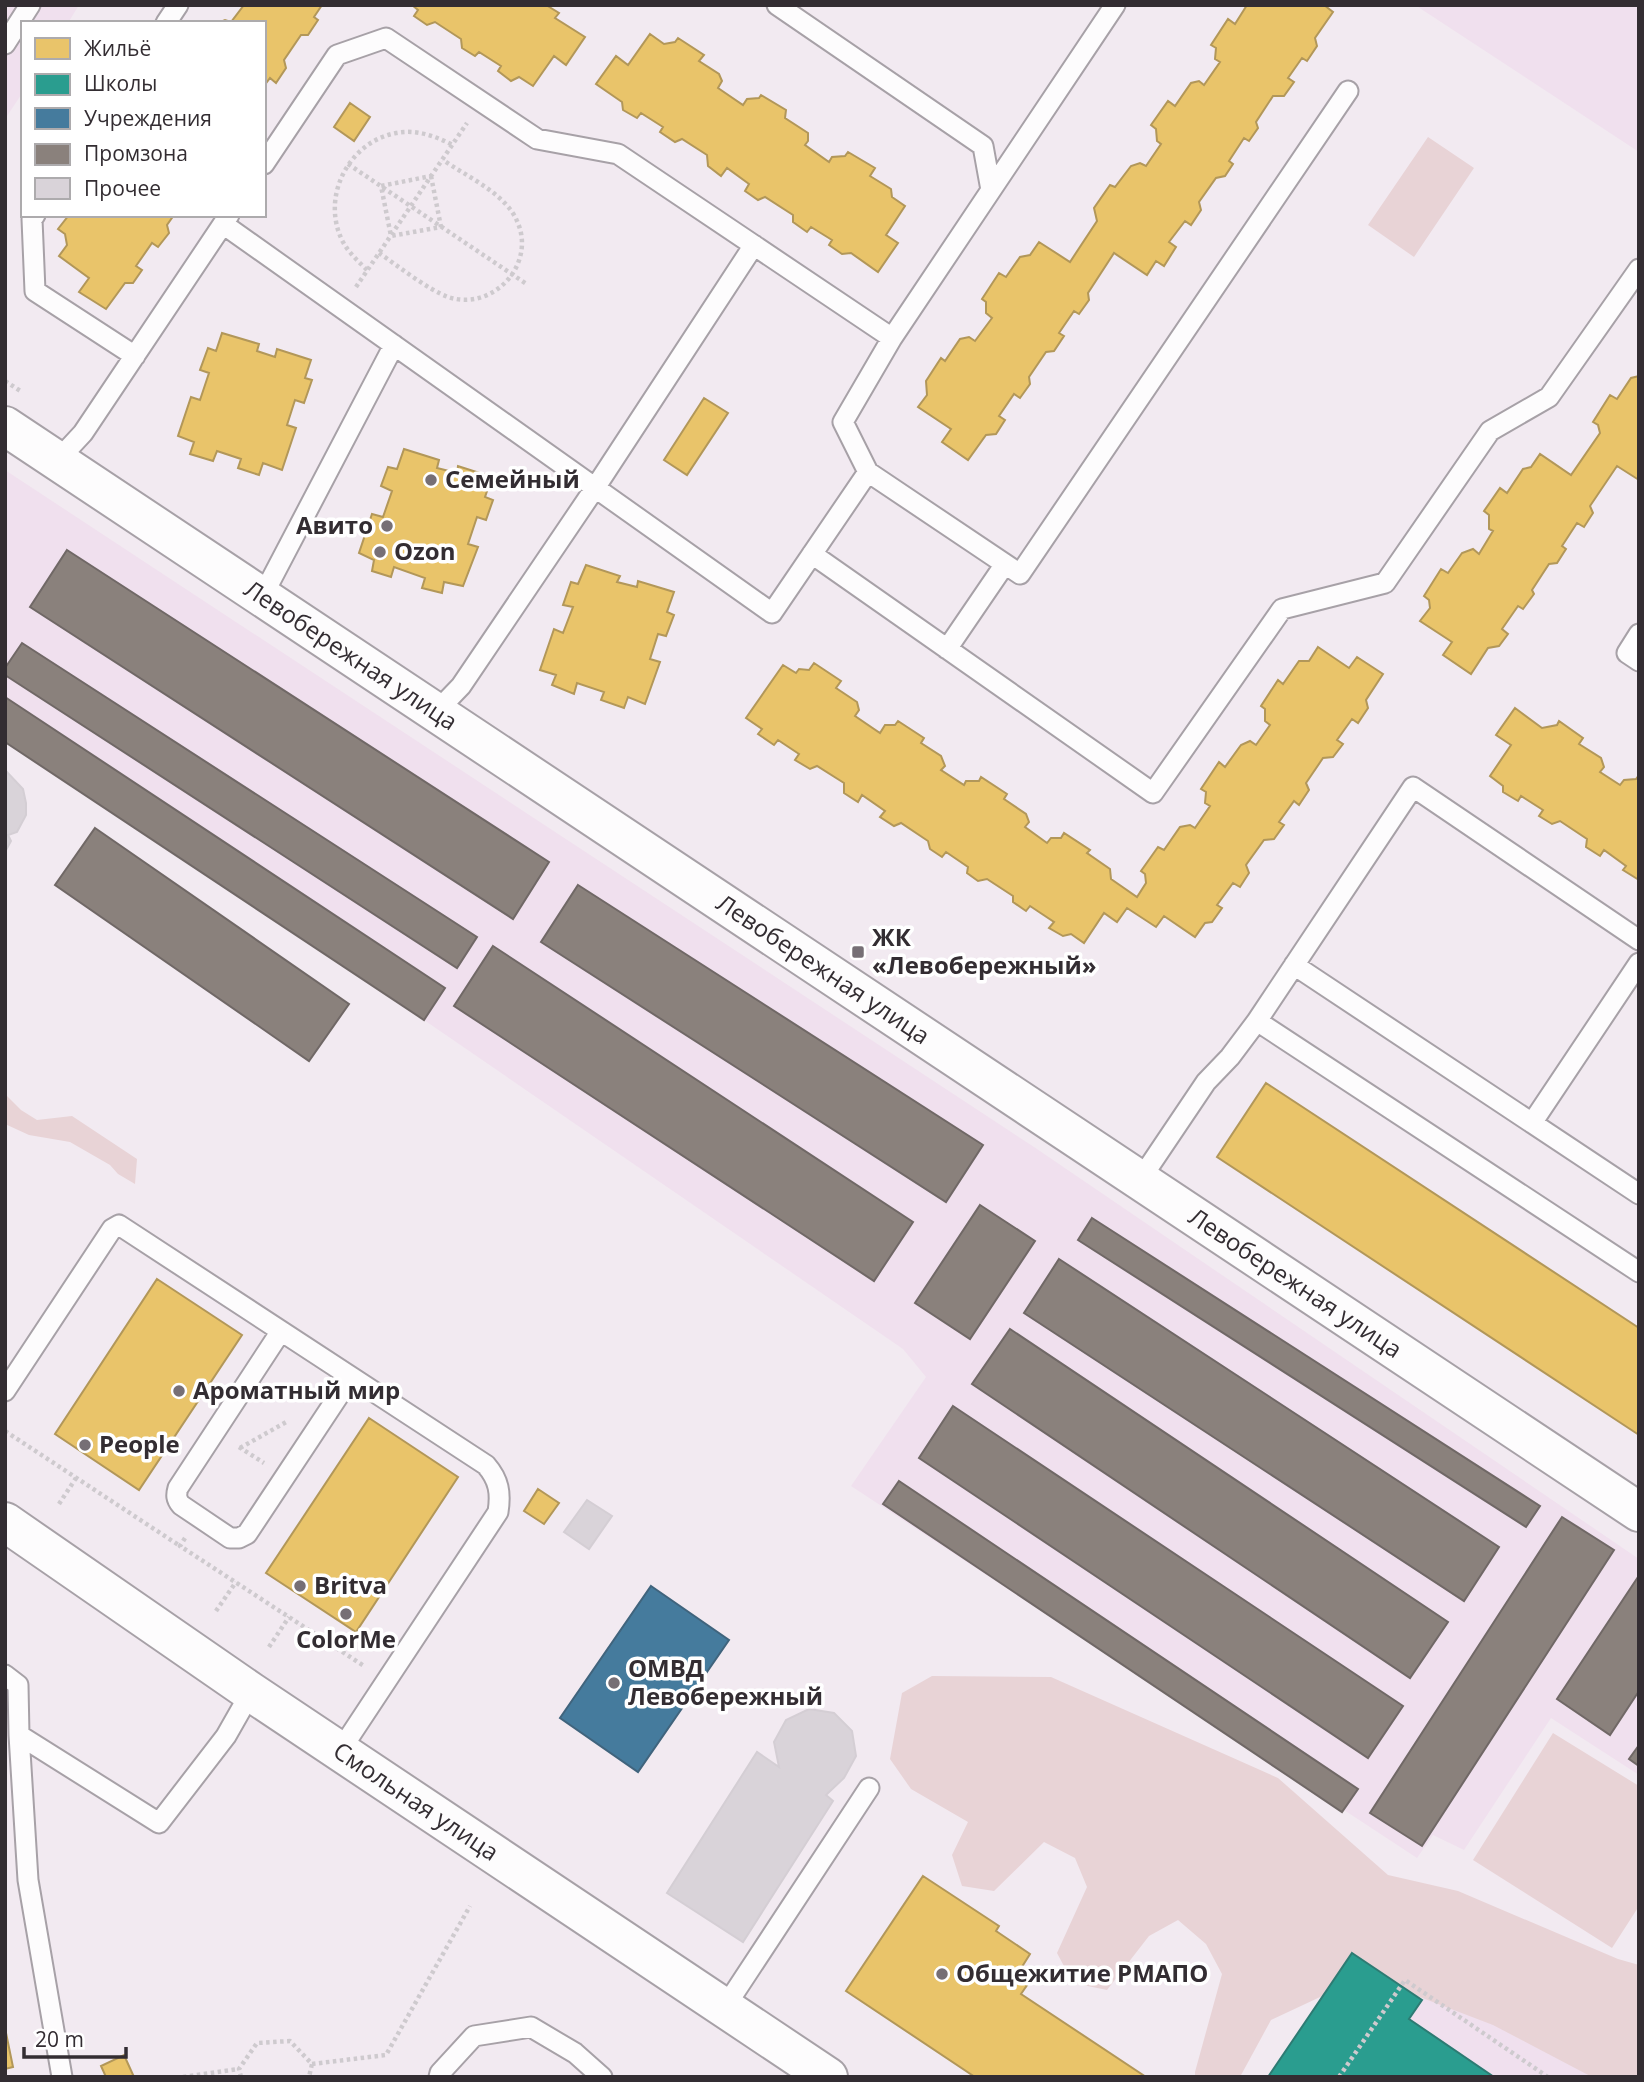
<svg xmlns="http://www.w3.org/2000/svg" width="1644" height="2082" font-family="'Open Sans',sans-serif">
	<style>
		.built { fill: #f0e0ee }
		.green { fill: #e8d3d6 }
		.homes { fill: #e9c46a; stroke: #b29759; stroke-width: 2 }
		.schools { fill: #2a9d8f; stroke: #2d7b73; stroke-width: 2 }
		.public { fill: #457b9d; stroke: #40647d; stroke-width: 2 }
		.industry { fill: #8a817c; stroke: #706866; stroke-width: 2 }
		.building { fill: #d9d3d9; stroke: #d4ced4; stroke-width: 2 }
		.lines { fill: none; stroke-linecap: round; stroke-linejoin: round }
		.service-casing { stroke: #a7a1a7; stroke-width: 23 }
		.minor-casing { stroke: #a7a1a7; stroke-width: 42 }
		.tertiary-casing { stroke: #a7a1a7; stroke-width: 42 }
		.path { stroke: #cecace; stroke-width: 4.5; stroke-dasharray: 3.5 3.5; stroke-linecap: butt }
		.service { stroke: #fdfcfd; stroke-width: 19 }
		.minor { stroke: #fdfcfd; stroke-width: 38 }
		.tertiary { stroke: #fdfcfd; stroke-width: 38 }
		.poi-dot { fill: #766f75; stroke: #fff; stroke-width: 2.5 }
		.labels { text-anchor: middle; stroke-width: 7; stroke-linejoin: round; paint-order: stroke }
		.poi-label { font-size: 24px; font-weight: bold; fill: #332d32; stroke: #fff; text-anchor: start }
		.street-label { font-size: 24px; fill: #332d32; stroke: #fff }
	</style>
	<rect width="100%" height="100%" fill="#f2eaf1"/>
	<path class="built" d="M5,5h74l-11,18h-45v69l-18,27z
		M1415,5h224v147z
		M5,470l1029,677 605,412v216l-88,-57 -87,132 -31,-15 -16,23 -566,-372 75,-109 -23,-28 -479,-329 -419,-278z
		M1352,1953l70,47 28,-42 176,119h-358z"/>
	<path class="green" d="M1428,137l46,31 -60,89 -46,-32z
		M5,1094l16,16 16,10 35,-4 65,43 -2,25 -17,-10 -8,-9 -40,-23 -41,-7 -24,-11z
		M932,1676l119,1 227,101 110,97 70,16 160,68 21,6v112h-47l-99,-52 -128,-49 -94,44 -31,57h-45v-5l27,-98 -16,-30 -28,-24 -29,16 -42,54 -34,-7 -16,-30 30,-66 -12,-29 -31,-16 -50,49 -32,-5 -10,-31 16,-33 -57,-33 -21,-30 12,-66z
		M1553,1733l86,53v120l-27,42 -139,-88z"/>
	<path class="homes" d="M244,5h78l-8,12 4,3 -10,15h-7l-17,25 2,8 -10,15 -6,-5 -6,8v-63h-46l7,-3 6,2z
		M412,5h134l13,8 -4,5 30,19 -19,28 -12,-9 -21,30 -14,-9 -8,4 -13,-10 3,-5 -22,-14 -4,4 -13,-8 -1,-9 -26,-17 -8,3 -13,-9 4,-6z
		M1247,5h77l9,7 -18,26 2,8 -10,15 -5,-3 -14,20 6,4 -10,14h-11l-17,26 2,6 -9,13 -5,-3 -15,23 4,3 -8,12 -9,2 -17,24 2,8 -10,15 -6,-4 -16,21 7,5 -12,19 -8,-5 -9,14 -33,-22 -26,40 1,7 -10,14 -5,-3 -15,22 5,3 -10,15 -8,1 -17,25 1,7 -10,14 -6,-4 -15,22 6,4 -9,14 -10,1 -18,25 -26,-18 9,-13 -33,-22 9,-12 -1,-14 15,-23 4,3 15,-22 9,-2 6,4 17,-23 -6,-5v-11l-4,-3 17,-26 7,4 14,-20 10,-2 9,-13 31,20 27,-41 -3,-13 16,-23 5,2 16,-21 9,-3 6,3 15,-22 -4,-3 -1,-12 -5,-4 17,-24 7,5 16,-23 8,-2 5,4 16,-23 -5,-3 1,-11 -5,-3 17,-26 7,5z
		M650,34l14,10 11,-2 3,-4 26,17 -5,6 20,13 3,7 -4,7 25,17 4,-6 12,-1 2,-3 25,15 -1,8 23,15v8l-3,4 24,17 3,-5 13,-1 3,-4 27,16 -5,8 21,13 1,8 13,9 -19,29 12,8 -20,29 -27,-19 -9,1 -13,-9 3,-5 -21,-13 -4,5 -14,-10v-7l-28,-18 -7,3 -13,-9 4,-7 -22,-16 -6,8 -13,-10 -1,-11 -25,-16 -7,3 -15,-10 3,-5 -22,-14 -4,5 -14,-8 -1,-8 -26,-18 20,-28 12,9z
		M350,103l20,14 -16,24 -20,-14z
		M69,215h105l-7,10 2,8 -11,14 -6,-4 -16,23 6,4 -9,13h-8l-19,26 -27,-17 10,-14 -30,-22 8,-11 -2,-11 -7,-5z
		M222,333l37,11 -2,7 18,6 2,-8 34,11 -6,18 7,2 -8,23 -9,-3 -8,25 9,3 -14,42 -19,-7 -4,12 -21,-7 3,-9 -24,-8 -4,10 -23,-7 4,-12 -16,-6 13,-39 9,3 9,-27 -9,-3 8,-22 8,3z
		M1639,376v104l-22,-14 -27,40 3,7 -9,14 -7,-4 -15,23 4,3 -9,14 -8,1 -17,26 2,4 -11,15 -5,-3 -16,23 6,5 -9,12 -11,2 -17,26 -28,-19 9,-13 -32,-21 10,-13 -1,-8 -5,-4 17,-27 7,4 14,-20 11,-4 6,5 14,-23 -4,-2v-14l-5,-4 16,-23 7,5 16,-24 8,-2 9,-13 31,21 29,-42 -2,-8 -5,-3 17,-27 7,4 14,-21z
		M704,398l24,15 -41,62 -23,-15z
		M404,449l35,11 -2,8 20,5 1,-7 34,11 -7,20 8,3 -7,20 -9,-3 -9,27 10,3 -15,39 -19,-4 -2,11 -20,-5 3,-10 -31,-11 -3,10 -19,-6 2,-11 -15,-7 13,-39 11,3 9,-26 -11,-5 7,-19 9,2z
		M586,565l34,11 -3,6 20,5 1,-6 36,11 -7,20 7,3 -8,21 -8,-2 -8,25 10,3 -15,42 -17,-7 -4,11 -23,-8 3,-8 -27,-9 -3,11 -22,-9 4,-10 -16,-5 14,-41 9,4 10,-26 -10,-2 8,-23 7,2z
		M1318,647l31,21 8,-11 26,17 -17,26 2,8 -10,15 -6,-4 -15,21 6,4 -10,13 -10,1 -17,25 3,7 -10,15 -5,-4 -15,21 5,3 -10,14 -10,1 -18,25 3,8 -9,14 -7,-4 -16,22 5,3 -10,14 -7,1 -10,14 -31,-21 -8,11 -29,-19 -10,14 -13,-9 -20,30 -13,-9 -8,2 -14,-8 5,-6 -24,-16 -4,5 -13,-9v-6l-26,-17 -9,2 -11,-8 1,-6 -22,-15 -4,5 -12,-8 -2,-8 -27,-18 -7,3 -14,-9 5,-6 -23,-16 -4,7 -14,-9v-10l-27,-17 -7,3 -15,-9 4,-6 -21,-14 -4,5 -16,-11 4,-5 -16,-11 37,-53 13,8 3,-4 10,1 5,-7 27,18 -5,7 21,14 2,8 -4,6 25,17 5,-8h10l3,-4 26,17 -3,5 20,13 4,10 -4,4 23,15 2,-4h13l2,-4 26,17 -3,5 22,15 3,8 -4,5 22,16 4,-5h10l3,-5 26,17 -3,3 23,16 1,10 26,18 9,-14 -1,-9 -4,-3 17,-24 6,3 16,-23 10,-2 5,3 15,-22 -5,-3 1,-11 -5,-3 18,-27 6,5 16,-22 9,-4 6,4 14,-20 -5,-4v-12l-4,-3 17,-26 5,4 16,-23h10z
		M1515,708l27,20 15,-3 2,-4 24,17 -4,6 22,14 3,9 -4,5 20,13 4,-5 12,-1 3,-4v105l-16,-10 3,-4 -22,-16 -4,6 -14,-9 1,-8 -27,-18 -8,3 -13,-8 4,-6 -22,-14 -3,5 -15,-9v-6l-13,-10 21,-31 -15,-10z
		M1266,1083l373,245v107l-422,-278z
		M157,1279l85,56 -103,155 -84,-56z
		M369,1418l89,59 -102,155 -90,-59z
		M538,1489l21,14 -15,21 -20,-13z
		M923,1876l76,50 -3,5 34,23 -10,16 12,8 -11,16 125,83h-171l-129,-86z
		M5,2028l8,39 -8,2z
		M124,2055l10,22h-28l-5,-11z"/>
	<path class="schools" d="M1352,1953l70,47 -13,19 85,58h-226z"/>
	<path class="public" d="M651,1586l78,54 -91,132 -78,-54z"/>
	<path class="industry" d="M67,550l482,312 -36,57 -483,-312z
		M22,643l455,294 -20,31 -452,-293v-7z
		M5,697l440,291 -21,32 -419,-278z
		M95,828l254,176 -40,57 -254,-176z
		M578,885l405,260 -37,57 -405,-260z
		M493,946l420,276 -39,59 -420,-275z
		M980,1205l55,36 -65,98 -55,-36z
		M1092,1218l448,288 -14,21 -448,-287z
		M1059,1259l440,288 -35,54 -440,-288z
		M1010,1329l438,293 -38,56 -438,-294z
		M953,1406l450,300 -35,52 -449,-300z
		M899,1481l459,308 -16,23 -459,-308z
		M1562,1517l52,33 -192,296 -52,-33z
		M1638,1577l1,114 -29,44 -53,-36z
		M1639,1745v21l-10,-7z"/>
	<path class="building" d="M5,770l18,19 3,14v12l-9,17 -9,3 3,6 -6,11z
		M587,1500l25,16 -23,33 -25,-17z
		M809,1709l25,4 18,18 4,25 -12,22 -18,17 7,6 -90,141 -76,-49 90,-141 22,15 -5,-25 12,-22z"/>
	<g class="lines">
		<defs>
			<path id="service" d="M777,5l206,141 8,44
				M166,23l12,-18
				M5,44l25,-39
				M264,164l73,-109 49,-17 151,101 81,15 274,184
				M35,215l-3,4 3,72 100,65
				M223,224l549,389 96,-141 -25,-50 49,-84 223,-333
				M57,461l26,-28 146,-218
				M868,472l152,102 328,-483
				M812,554l341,239 129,-184 103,-26 105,-152 59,-34 90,-128
				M262,597l132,-252
				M1639,634l-12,19 12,8
				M947,649l58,-85
				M436,712l25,-26 134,-198 159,-243
				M1294,965l345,229
				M1257,1021l156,-234 226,153
				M1532,1123l107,-160
				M1140,1180l66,-98 24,-25 27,-36 382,251
				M281,1331l-103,157c-2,7 -2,11 3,17l49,33h9l8,-4 104,-157
				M5,1391l107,-162 7,-4 367,240c13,15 15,28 12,47l-158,239
				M5,1675l13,10 1,50
				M725,2007l144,-219
				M62,2077l-34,-197 -9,-145 140,88 67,-87 25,-44
				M439,2077l1,-4 34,-37 57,-9 44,26 27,24"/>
			<g id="minor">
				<path id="s1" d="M5,426l1634,1086"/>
			</g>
			<g id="tertiary">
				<path id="s2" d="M5,1522l246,170 577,385"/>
			</g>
		</defs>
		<use href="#service" class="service-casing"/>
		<use href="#minor" class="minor-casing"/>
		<use href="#tertiary" class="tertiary-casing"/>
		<path class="path" d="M348,164l180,121
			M431,176l10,51 -50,9 -10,-50z
			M379,253c19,13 48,36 69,44 45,15 89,-33 69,-76 -11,-27 -51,-45 -74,-61
			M367,270c-9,-9 -18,-17 -24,-28 -23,-44 5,-100 53,-109 20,-4 39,3 57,12
			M356,287l111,-164
			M5,381l17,11
			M5,1431l175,115
			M239,1447l25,16
			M240,1448l48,-27
			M59,1504l17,-26
			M185,1538l-5,8 184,120
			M216,1611l20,-29
			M269,1647l20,-30
			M312,2064l74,-9 84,-149
			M183,2077l56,-8
			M241,2077l-2,-8 18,-26 33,-2 22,23 -3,13
			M1339,2077l66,-97 143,97"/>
		<use href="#service" class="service"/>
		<use href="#minor" class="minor"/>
		<use href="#tertiary" class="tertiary"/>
	</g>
	<g class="poi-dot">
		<circle cx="431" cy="480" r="7"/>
		<circle cx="387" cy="526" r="7"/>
		<circle cx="380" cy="552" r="7"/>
		<rect x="851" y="945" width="14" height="14" rx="3.5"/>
		<circle cx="179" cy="1391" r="7"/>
		<circle cx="85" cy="1445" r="7"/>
		<circle cx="300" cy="1586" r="7"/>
		<circle cx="346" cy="1614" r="7"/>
		<circle cx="614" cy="1683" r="7"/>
		<circle cx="942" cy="1974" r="7"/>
	</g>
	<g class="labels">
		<g class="poi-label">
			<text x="445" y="488">Семейный</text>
			<text x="373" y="534" text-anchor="end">Авито</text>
			<text x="394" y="560">Ozon</text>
			<text x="872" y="946">ЖК<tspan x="872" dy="28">«Левобережный»</tspan></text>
			<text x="193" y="1399">Ароматный мир</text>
			<text x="99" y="1453">People</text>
			<text x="314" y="1594">Britva</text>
			<text x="346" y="1648" text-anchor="middle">ColorMe</text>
			<text x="628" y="1677">ОМВД<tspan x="628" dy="28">Левобережный</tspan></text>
			<text x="956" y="1982">Общежитие РМАПО</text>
		</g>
		<g class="street-label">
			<text dy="8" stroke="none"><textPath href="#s1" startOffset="415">Левобережная улица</textPath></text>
			<text dy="8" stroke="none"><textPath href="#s1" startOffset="982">Левобережная улица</textPath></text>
			<text dy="8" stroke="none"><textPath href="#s1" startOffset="1549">Левобережная улица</textPath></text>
			<text dy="8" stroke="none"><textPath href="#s2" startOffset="497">Смольная улица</textPath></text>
		</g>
	</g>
	<rect width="1644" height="2082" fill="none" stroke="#332d32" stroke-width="14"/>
	<rect x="21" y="21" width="245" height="196" fill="#ffffff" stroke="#adabad" stroke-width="2"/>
	<rect x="35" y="38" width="35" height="21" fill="#e9c46a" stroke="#adabad" stroke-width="2"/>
	<text x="84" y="56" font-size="21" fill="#332d32">Жильё</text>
	<rect x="35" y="74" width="35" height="21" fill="#2a9d8f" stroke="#adabad" stroke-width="2"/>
	<text x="84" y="91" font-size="21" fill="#332d32">Школы</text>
	<rect x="35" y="108" width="35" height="21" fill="#457b9d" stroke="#adabad" stroke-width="2"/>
	<text x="84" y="126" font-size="21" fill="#332d32">Учреждения</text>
	<rect x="35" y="144" width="35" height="21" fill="#8a817c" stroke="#adabad" stroke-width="2"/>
	<text x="84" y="161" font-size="21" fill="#332d32">Промзона</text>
	<rect x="35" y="178" width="35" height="21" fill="#d9d3d9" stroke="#adabad" stroke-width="2"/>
	<text x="84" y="196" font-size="21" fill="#332d32">Прочее</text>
	<path d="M24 2047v10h102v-10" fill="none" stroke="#332d32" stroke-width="3.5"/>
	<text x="35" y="2047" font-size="21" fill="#332d32" stroke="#ffffff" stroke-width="5" paint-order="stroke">20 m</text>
</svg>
